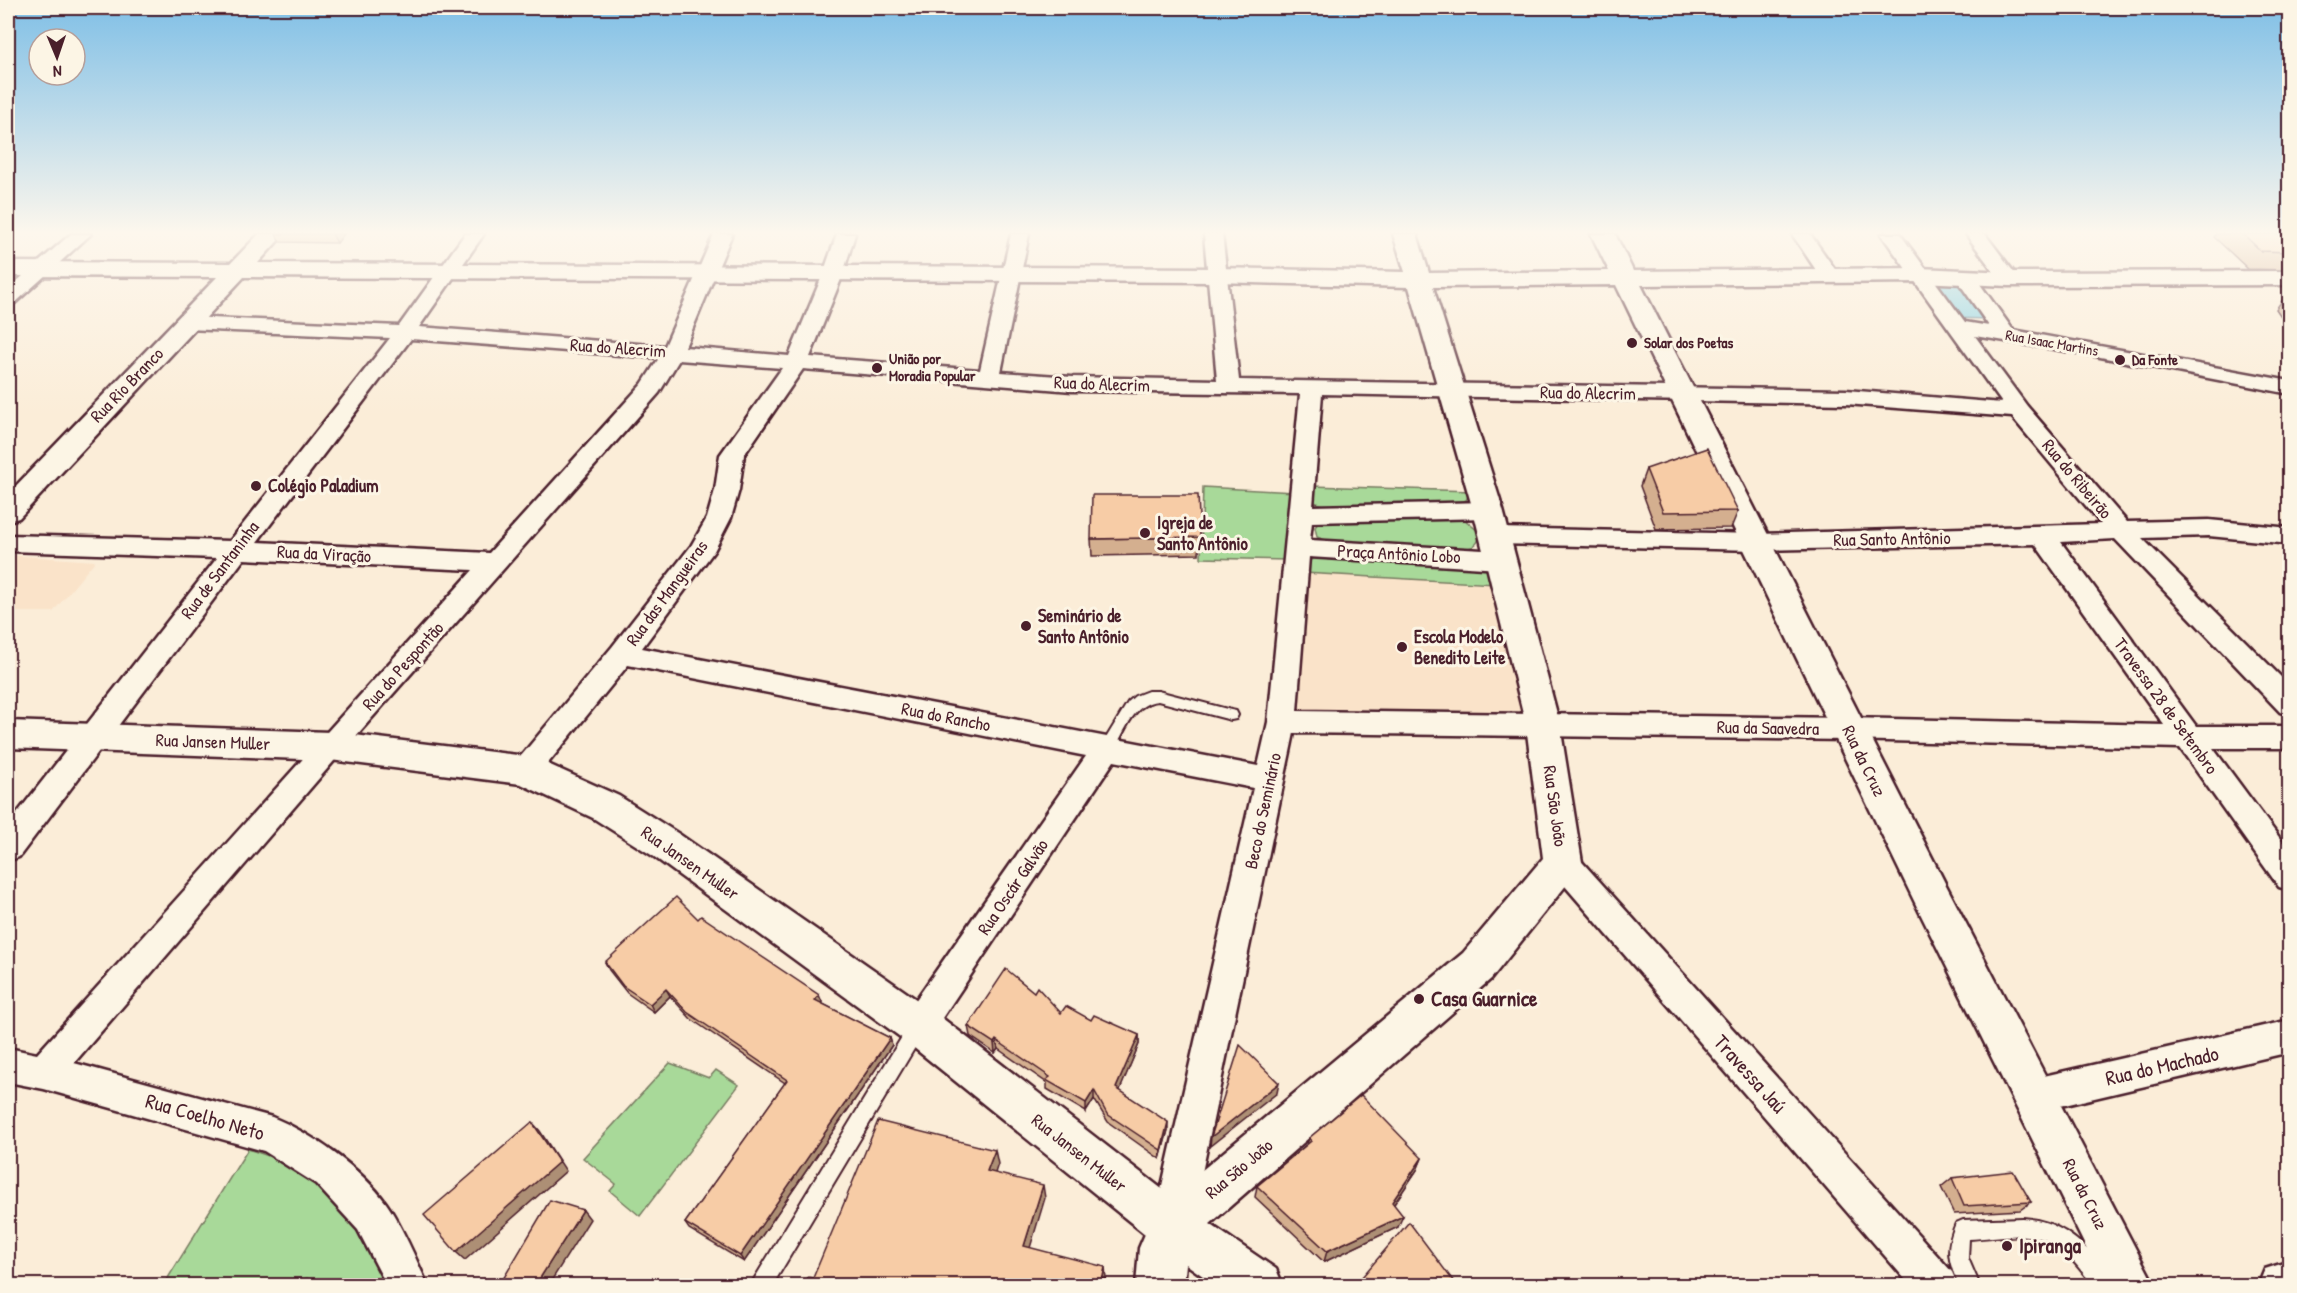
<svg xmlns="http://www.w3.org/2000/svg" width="2297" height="1293" font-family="'Patrick Hand',sans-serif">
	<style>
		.built { fill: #fae3c9 }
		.green { fill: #a8d999; stroke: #797c62; stroke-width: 1.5 }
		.water { fill: #83cfe2; stroke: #6c8999; stroke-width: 1.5 }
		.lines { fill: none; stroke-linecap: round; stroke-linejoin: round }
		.lane-casing { stroke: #4a1f2b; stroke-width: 4 }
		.street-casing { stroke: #4a1f2b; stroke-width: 5 }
		.secondary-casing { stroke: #4a1f2b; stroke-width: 5 }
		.primary-casing { stroke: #4a1f2b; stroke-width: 5 }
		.lane { fill: #fcf5e5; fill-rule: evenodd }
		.street { fill: #fcf5e5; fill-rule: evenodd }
		.secondary { fill: #fcf5e5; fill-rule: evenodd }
		.primary { fill: #fcf5e5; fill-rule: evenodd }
		.wall { fill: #d4af8f; stroke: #4a1f2b; stroke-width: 1.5 }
		.shaded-wall { fill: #ad8f74; stroke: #4a1f2b; stroke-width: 1.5 }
		.building { fill: #f7cca6; stroke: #4a1f2b; stroke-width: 1.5 }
		.poi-dot { fill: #4a1f2b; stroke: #fcf5e5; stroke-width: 2 }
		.labels { text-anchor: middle; stroke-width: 6; stroke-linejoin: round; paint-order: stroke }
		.far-poi-label { font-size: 15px; font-weight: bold; fill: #4a1f2b; stroke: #fcf5e5; text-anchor: start }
		.far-street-label { font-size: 15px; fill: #4a1f2b; stroke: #fcf5e5 }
		.street-label { font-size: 18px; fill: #4a1f2b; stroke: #fcf5e5 }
		.poi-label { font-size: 18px; font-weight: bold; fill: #4a1f2b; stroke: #fcf5e5; text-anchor: start }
		.near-poi-label { font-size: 21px; font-weight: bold; fill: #4a1f2b; stroke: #fcf5e5; text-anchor: start }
		.near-street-label { font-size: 21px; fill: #4a1f2b; stroke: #fcf5e5 }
	</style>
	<rect width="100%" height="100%" fill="#fbedd8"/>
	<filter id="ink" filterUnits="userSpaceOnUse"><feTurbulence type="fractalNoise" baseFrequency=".0167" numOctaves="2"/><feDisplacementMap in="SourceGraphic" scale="12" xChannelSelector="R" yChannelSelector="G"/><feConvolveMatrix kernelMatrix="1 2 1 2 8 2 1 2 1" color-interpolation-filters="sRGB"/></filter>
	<g filter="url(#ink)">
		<path class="built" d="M8,555l87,6 -42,51h-45z
			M1304,573l191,11 26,128 -233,-2z"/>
		<path class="green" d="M1311,486l160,5 -5,9 -8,4 -130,2 -15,-4z
			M1203,487l91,5 -7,68 -86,-2z
			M1454,518l11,2 15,13c-1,13 -8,15 -20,16l-126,-6 -17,-6 -2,-10 6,-7z
			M1320,556l158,8 12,5 5,15 -191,-11 4,-12z
			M670,1063l39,15 7,-8 23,15 -99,131 -30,-25 6,-7 -33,-26z
			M248,1149l56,19 47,48 36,69h-67l-13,-7 -23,8h-121z"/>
		<path class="water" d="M1930,284l32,1 26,34 -33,-1z"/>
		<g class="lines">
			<defs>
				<path id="lane" d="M1148,691h10l73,19 5,1 2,4 -2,4 -5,1 -73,-19c-26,2 -33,33 -46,51h-10l-2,-4 28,-46 7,-6z
					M917,1020l6,2 3,6 -3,6 -151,252h-22l161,-264z
					M2023,1218c34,2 55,21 78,45 6,7 13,14 17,23h-24c-13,-15 -29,-39 -48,-46 -23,-9 -53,-2 -77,-1l-1,19 12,28h-21c-11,-26 -14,-37 -3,-63l7,-3z"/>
				<path id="street" d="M71,234h20l-76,69 -7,2v-16z
					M465,234h19l-65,93 246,19 49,-112h18l-47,113 104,9 34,-82 14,-40h18l-12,40 -33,83 170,13 31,-136h18l-28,138 71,5 145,3 -13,-146h18l17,146 607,10 156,13 -121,-169h19l65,88 24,4 -34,-49 3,-4h14l41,57 277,51v13l-200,-39 -115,-19 52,70 100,116 82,-2 81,8v16l-81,-8 -67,2 148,148v29l-10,-3 -165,-173 -54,3 135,184h94v22h-77l77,104v38l-11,-3 -99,-139 -333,-8 -553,-7 -103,492 -5,14 -14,5 -14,-5 -5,-14 100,-437 -139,-27 -184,275 -12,5 -12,-5 -5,-11 5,-11 180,-258 -458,-91 -92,113 -10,4 -10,-4 -5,-8 5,-8 96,-115 79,-101 16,-28 8,-28 5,-35 62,-87 -103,-8 -20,33 -319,361 -266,309 198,54c39,16 89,51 114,86 15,21 31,58 42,83h-41l-29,-56 -42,-46 -52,-33 -220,-62 -36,-7v-34l29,6 436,-484 -229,-11 -225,298 -11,4v-36l209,-267 -209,-7v-16l222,6 160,-203 -203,-9 -7,-2 -3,-4 3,-4 7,-2 212,9zM411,339l248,19 -17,26 -153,169 -232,-11zM803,369l269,22 228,3 -32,328 -10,44 -616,-118 72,-97 17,-33 8,-28 5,-35zM1322,394l524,10 166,13 89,107 -344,10 -262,-6 -9,2 -3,6 3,6 9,2 262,6 278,-6 129,181 -317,-7 -550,-7 12,-154 191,12 9,-3 4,-6 -4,-6 -9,-3 -190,-11 2,-18 176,-4 9,-2 3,-6 -3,-6 -9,-2 -175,4z
					M1792,234h18l29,41 -3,4h-14z
					M1966,234h19l34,45 -3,4h-14z
					M1563,849l11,4 378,419 6,14h-47l-359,-415 -5,-9 5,-9z
					M2290,1020v32l-255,60 -13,-5 -5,-12 5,-12 13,-5z"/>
				<path id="secondary" d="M259,234h25l-26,29 958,5 189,4 -12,-38h24l12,39 180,-2 -18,-37h24l18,37 286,-3 90,4 281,-1v14l-281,1 -90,-4 -278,3 305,600 209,401h-50l-187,-377 -302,-624 -183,2 70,223 57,215 22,137 -6,11 -85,106 -281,245 66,45 7,17h-66l-31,-22 -2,22h-48l3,-38 6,-14 -242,-195 -250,-183 -60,-38 -72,-34 -191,-24 -322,-12v-27l322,11 196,24 13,4 80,36 60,38 254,177 238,185 292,-243 80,-95 -17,-133 -53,-215 -64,-223 -193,-5 -972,-5 -225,241 -11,3v-27l209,-217 -209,-1v-14l223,1z"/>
				<path id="primary" d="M2290,1261v25h-32l7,-17z"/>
			</defs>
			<use href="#lane" class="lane-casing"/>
			<use href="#street" class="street-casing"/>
			<use href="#secondary" class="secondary-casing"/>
			<use href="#primary" class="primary-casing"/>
			<use href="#lane" class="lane"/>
			<use href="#street" class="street"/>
			<use href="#secondary" class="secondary"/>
			<use href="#primary" class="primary"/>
		</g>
		<path class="wall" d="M276,234h68l-7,9 -57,-1z
			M2216,234h73v36l-41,-1 -34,-32z
			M2289,291v37l-13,-19z
			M1646,469l92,42 -7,17 -75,1 -16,-43z
			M1200,537l-1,17 -107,2 -1,-17z
			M698,919l124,83 -1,1 69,35 2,7 -148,217 -55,-33 -4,-6 100,-140 -94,-64 -21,-23 -16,16 -27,-19 -18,-23 -4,-8z
			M1034,992l27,21 30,7 48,15v9l-20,47 49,39 -8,29 -52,-37 -14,-23 -8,13 -39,-23v-6l-49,-34 -3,4 -25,-17 -2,-10z
			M1309,1138l113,20 -5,12 -23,34 4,23 -74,35 -69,-65 2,-11 50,-42z
			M1952,1178l79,24 -11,8 -66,4 -13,-27z
			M1362,1277l95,9h-98z"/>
		<path class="shaded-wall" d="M332,234h12l-7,9z
			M666,989l4,7 -16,16 -4,-8z
			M819,995l3,7 -4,5 -3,-7z
			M1139,1035v9l-22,53 -1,-9z
			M890,1038l2,7 -148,217 -4,-6z
			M996,1040l2,9 -3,4 -1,-10z
			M1279,1083l-2,10 -67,53 1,-9z
			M1094,1090v9l-8,13v-9z
			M532,1122l8,9 26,40 -101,89 -9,-8z
			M1168,1122v8l-8,29 1,-9z
			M995,1150l3,14 -7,21 -4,-14z
			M1422,1158l-5,12 -29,43 4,-11z
			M1043,1185l2,13 -18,60 -3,-12z
			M583,1210l7,9 -42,67h-13z
			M1403,1216l-5,11 -74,35 3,-11z
			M1105,1267l1,12 -1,7h-4z"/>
		<path class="building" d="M2243,234h46v18l-28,-1z
			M1707,448l31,63 -75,1 -17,-43z
			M1092,495h106l2,42 -109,2z
			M676,897l22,22 3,-3 118,79 -4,5 75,38 -150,218 -55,-33 102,-143 -100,-68 -21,-23 -16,15 -27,-18 -18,-24z
			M1006,969l28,23 3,-5 24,26 5,-7 25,14 3,-5 45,20 -23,53 52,34 -7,28 -54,-36 -13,-24 -8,13 -40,-23 4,-3 -54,-37 -2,3 -26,-17z
			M1240,1045l39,38 -68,54z
			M1361,1095l61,63 -30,44 11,14 -76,35 -70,-65 54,-45 -2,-3z
			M878,1121l117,29 -8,21 56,14 -19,61 81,21 -4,19h-53v-2v2h-244l4,-9 5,1z
			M532,1122l27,40 -103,90 -32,-37z
			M2013,1171l18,31 -67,4 -12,-28z
			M550,1200l33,10 -48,76h-36z
			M1409,1222l48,64h-75l-20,-9z"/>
	</g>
	<linearGradient id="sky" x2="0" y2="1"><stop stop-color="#7fbfe6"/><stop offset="0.56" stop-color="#fdf7ed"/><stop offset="1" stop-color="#fdf7ed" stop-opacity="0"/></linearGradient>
	<rect width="2297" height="415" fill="url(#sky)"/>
	<g class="poi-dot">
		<circle cx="1632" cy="343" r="6"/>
		<circle cx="2120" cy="360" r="6"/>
		<circle cx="877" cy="368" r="6"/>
		<circle cx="256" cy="486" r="6"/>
		<circle cx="1145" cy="533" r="6"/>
		<circle cx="1026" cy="626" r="6"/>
		<circle cx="1402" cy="647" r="6"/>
		<circle cx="1419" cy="999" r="6"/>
		<circle cx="2007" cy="1246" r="6"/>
	</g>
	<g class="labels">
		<g class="far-poi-label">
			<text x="1644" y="348">Solar dos Poetas</text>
			<text x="889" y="364">União por<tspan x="889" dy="17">Moradia Popular</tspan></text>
			<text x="2132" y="365">Da Fonte</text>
		</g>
		<g class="far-street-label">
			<text transform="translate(2052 343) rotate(10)" y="5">Rua Isaac Martins</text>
		</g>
		<g class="street-label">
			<text transform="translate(618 348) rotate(4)" y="6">Rua do Alecrim</text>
			<text transform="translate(1102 384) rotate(2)" y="6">Rua do Alecrim</text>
			<text transform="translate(127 385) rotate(-46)" y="6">Rua Rio Branco</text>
			<text transform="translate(1588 393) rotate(1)" y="6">Rua do Alecrim</text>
			<text transform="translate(2077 479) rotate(50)" y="6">Rua do Ribeirão</text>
			<text transform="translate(1892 539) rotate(-1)" y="6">Rua Santo Antônio</text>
			<text transform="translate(324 554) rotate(3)" y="6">Rua da Viração</text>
			<text transform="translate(1399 554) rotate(3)" y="6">Praça Antônio Lobo</text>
			<text transform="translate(220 570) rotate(-53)" y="6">Rua de Santaninha</text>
			<text transform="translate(667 593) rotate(-54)" y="6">Rua das Mangueiras</text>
			<text transform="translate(403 666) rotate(-48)" y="6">Rua do Pespontão</text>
			<text transform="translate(2166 706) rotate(54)" y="6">Travessa 28 de Setembro</text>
			<text transform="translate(946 717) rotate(11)" y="6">Rua do Rancho</text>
			<text transform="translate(1768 728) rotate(1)" y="6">Rua da Saavedra</text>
			<text transform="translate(213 742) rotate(2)" y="6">Rua Jansen Muller</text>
			<text transform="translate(1864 761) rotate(64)" y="6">Rua da Cruz</text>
			<text transform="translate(1555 806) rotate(82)" y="6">Rua São João</text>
			<text transform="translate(1263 811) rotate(-78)" y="6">Beco do Seminário</text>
			<text transform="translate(690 863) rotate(35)" y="6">Rua Jansen Muller</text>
			<text transform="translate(1013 887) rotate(-56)" y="6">Rua Oscár Galvão</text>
			<text transform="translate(1079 1153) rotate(38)" y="6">Rua Jansen Muller</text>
			<text transform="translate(1239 1169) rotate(-40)" y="6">Rua São João</text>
			<text transform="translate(2085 1194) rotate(63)" y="6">Rua da Cruz</text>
		</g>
		<g class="poi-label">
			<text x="268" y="492">Colégio Paladium</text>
			<text x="1157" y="529">Igreja de<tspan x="1157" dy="21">Santo Antônio</tspan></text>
			<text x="1038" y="622">Seminário de<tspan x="1038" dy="21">Santo Antônio</tspan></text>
			<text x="1414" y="643">Escola Modelo<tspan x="1414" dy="21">Benedito Leite</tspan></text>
		</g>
		<g class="near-poi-label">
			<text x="1431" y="1006">Casa Guarnice</text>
			<text x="2019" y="1253">Ipiranga</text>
		</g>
		<g class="near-street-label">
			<text transform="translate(2162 1066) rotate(-13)" y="7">Rua do Machado</text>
			<text transform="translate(1750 1074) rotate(48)" y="7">Travessa Jaú</text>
			<text transform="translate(205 1117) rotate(16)" y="7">Rua Coelho Neto</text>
		</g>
	</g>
	<rect width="2297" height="1293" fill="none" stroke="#fcf5e5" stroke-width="30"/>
	<rect x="15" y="15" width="2267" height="1263" fill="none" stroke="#4a1f2b" stroke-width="2" filter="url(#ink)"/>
	<g transform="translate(57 57) rotate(178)"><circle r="28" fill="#fcf5e5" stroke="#b59f9b" stroke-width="1.5"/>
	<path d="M0-4.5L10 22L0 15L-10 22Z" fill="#4a1f2b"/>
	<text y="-9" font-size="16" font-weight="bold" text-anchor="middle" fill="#4a1f2b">N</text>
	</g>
</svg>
